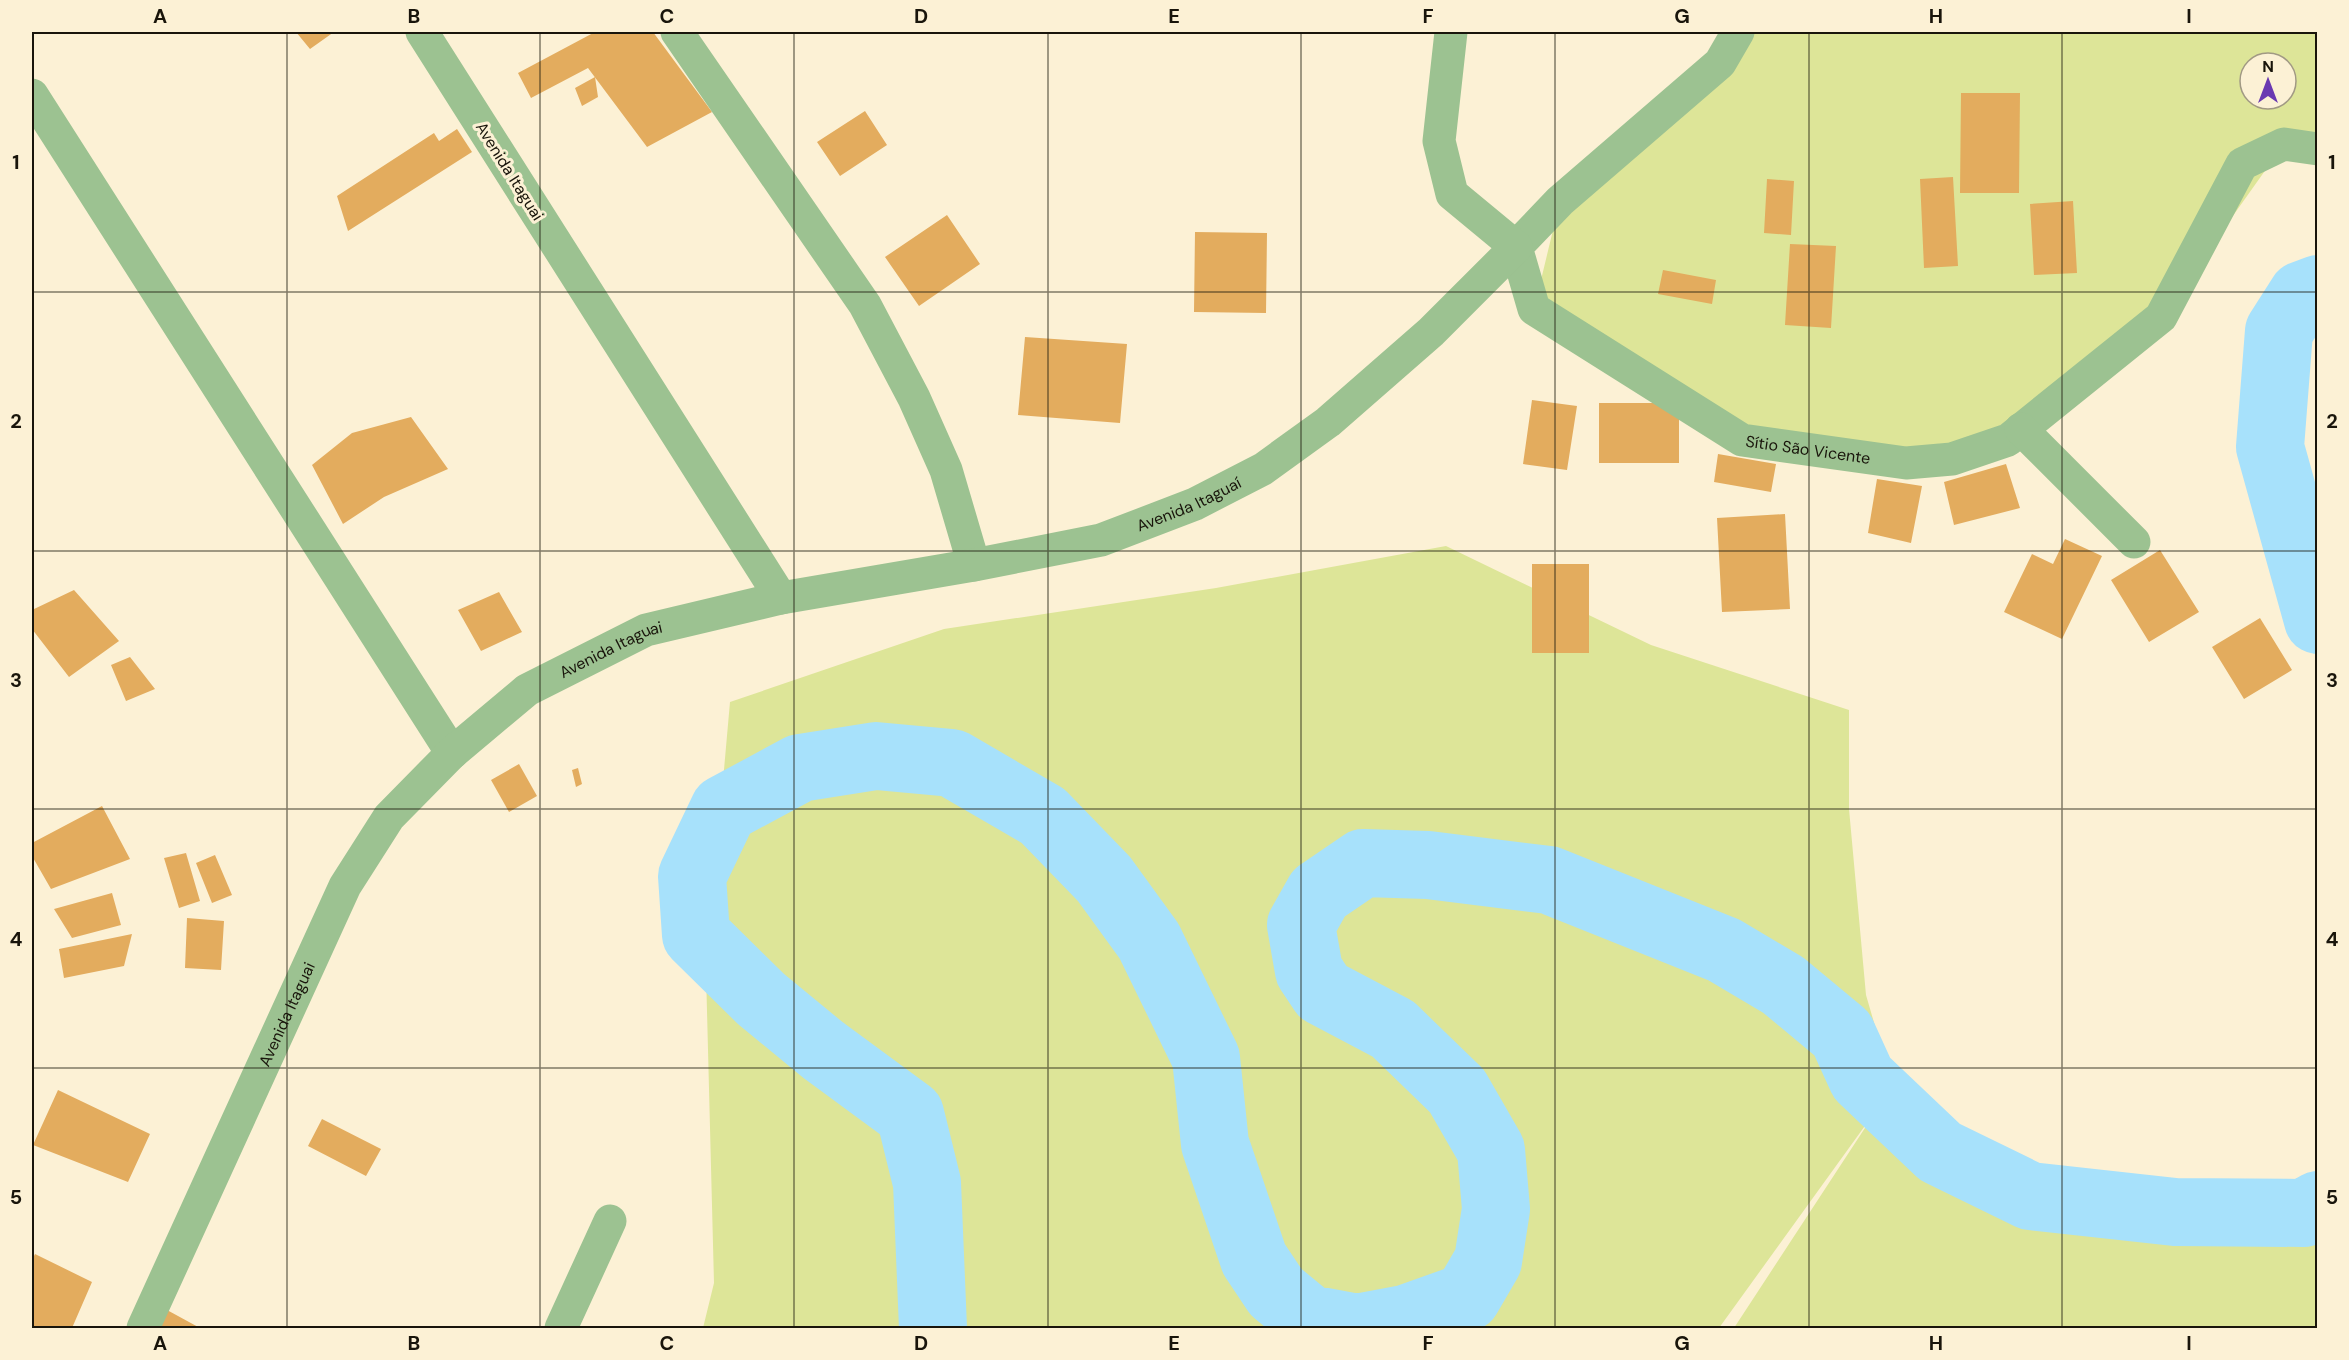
<svg xmlns="http://www.w3.org/2000/svg" width="2349" height="1360" font-family="'DM Sans',sans-serif">
	<style>
		.green { fill: #dde598; fill-rule: evenodd }
		.lines { fill: none; stroke-linecap: round; stroke-linejoin: round }
		.river { stroke: #a7e1fb; stroke-width: 68 }
		.building { fill: #e3ac5e }
		.minor { stroke: #9cc291; stroke-width: 33 }
		.grid { fill: none; stroke: #19150b; stroke-width: 1.5; stroke-opacity: 0.55 }
		.labels { text-anchor: middle; stroke-width: 6; stroke-linejoin: round; paint-order: stroke }
		.street-label { font-size: 16px; fill: #19150b; stroke: #fcf1d5 }
		.neatline { fill: none; stroke: #19150b; stroke-width: 2 }
		.grid-label { font-size: 20px; text-anchor: middle; font-weight: bold; fill: #19150b }
	</style>
	<rect width="100%" height="100%" fill="#fcf1d5"/>
	<path class="green" d="M1733,32h584v117l-33,-5 -123,173 -209,142 -210,-19 -208,-131 26,-108zM2250,63h36v36h-36z
		M1446,546l205,99 198,65v99l17,186 27,93 140,105 177,13 107,2v120h-583l146,-223 -161,223h-1016l11,-45 -8,-311 24,-270 214,-73 272,-41z"/>
	<g class="lines">
		<path class="river" d="M2318,289l-16,6 -23,36 -9,116 48,173
			M933,1328l-6,-145 -17,-69 -87,-64 -62,-51 -65,-64 -4,-59 32,-67 76,-41 76,-12 76,7 91,53 61,63 45,62 57,117 9,86 39,115 22,33 33,27 48,9 48,-9 62,-22 21,-36 8,-52 -5,-59 -34,-59 -64,-62 -70,-37 -14,-21 -8,-46 18,-32 44,-30 65,2 121,15 175,70 59,35 59,49 20,44 78,74 90,44 145,16 129,1 14,-8"/>
	</g>
	<path class="building" d="M296,32h38l-24,17z
		M595,32h58l59,80 -65,35 -59,-79 -57,30 -13,-25z
		M595,77l3,20 -16,9 -7,-18z
		M1961,93h59l-1,100h-59z
		M865,111l22,34 -47,31 -23,-34z
		M457,129l15,23 -124,79 -11,-35 97,-63 5,8z
		M1953,177l5,89 -34,2 -4,-89z
		M1767,179l27,2 -3,54 -27,-2z
		M2073,201l4,72 -43,2 -4,-71z
		M947,215l33,49 -61,42 -34,-49z
		M1195,232l72,1 -1,80 -72,-1z
		M1790,244l46,2 -5,82 -46,-3z
		M1663,270l53,10 -4,24 -54,-10z
		M1025,337l102,7 -7,79 -102,-8z
		M1532,400l45,6 -10,64 -44,-6z
		M1599,403h80v60h-80z
		M411,417l37,52 -64,28 -41,27 -31,-59 40,-32z
		M1718,454l58,10 -5,28 -57,-10z
		M2006,464l14,44 -66,17 -10,-43z
		M1877,479l45,7 -11,57 -43,-10z
		M1785,514l5,95 -68,3 -5,-94z
		M2065,539l37,17 -40,83 -58,-27 28,-58 21,10z
		M2160,550l39,62 -50,30 -38,-62z
		M1532,564h57v89h-57z
		M74,590l45,51 -50,36 -37,-48v-19z
		M499,592l23,40 -41,19 -23,-41z
		M2260,618l32,52 -48,29 -32,-52z
		M130,657l25,32 -29,12 -15,-36z
		M519,764l18,32 -28,16 -18,-32z
		M578,768l4,16 -6,3 -4,-17z
		M102,806l28,53 -79,30 -19,-33v-13z
		M186,853l14,48 -21,7 -15,-50z
		M215,855l17,40 -20,8 -16,-40z
		M112,893l9,32 -49,13 -18,-29z
		M187,918l37,3 -3,49 -36,-2z
		M132,934l-8,32 -60,12 -5,-29z
		M58,1090l92,44 -22,48 -95,-37z
		M322,1119l59,30 -15,27 -58,-30z
		M35,1254l57,28 -20,46h-40v-68z
		M167,1310l33,18h-43z"/>
	<g class="lines">
		<g class="minor">
			<path d="M677,32l188,273 49,93 32,72 28,95"/>
			<path id="s1" d="M1738,32l-18,31 -160,138 -44,46 18,62 208,131 164,23 46,-4 56,-19 153,-123 81,-153 42,-20 34,5"/>
			<path d="M32,95l420,658"/>
			<path d="M2021,429l113,113"/>
			<path id="s2" d="M781,598l193,-33 127,-25 94,-36 68,-35 65,-47 103,-90 85,-85 -64,-53 -13,-53 12,-109"/>
			<path id="s3" d="M143,1328l202,-442 44,-69 63,-64 75,-63 119,-60 135,-32 -359,-566"/>
			<path d="M561,1328l49,-107"/>
		</g>
	</g>
	<path class="grid" d="M287,32v1296M540,32v1296M794,32v1296M1048,32v1296M1301,32v1296M1555,32v1296M1809,32v1296M2062,32v1296M32,292h2286M32,551h2286M32,809h2286M32,1068h2286"/>
	<g class="labels">
		<g class="street-label">
			<text transform="translate(510 171) rotate(58)" y="6">Avenida Itaguai</text>
			<text dy="6" stroke="none"><textPath href="#s1" startOffset="688">Sítio São Vicente</textPath></text>
			<text dy="6" stroke="none"><textPath href="#s2" startOffset="420">Avenida Itaguaí</textPath></text>
			<text dy="6" stroke="none"><textPath href="#s3" startOffset="849">Avenida Itaguai</textPath></text>
			<text dy="6" stroke="none"><textPath href="#s3" startOffset="345">Avenida Itaguai</textPath></text>
		</g>
	</g>
	<rect width="2349" height="1360" fill="none" stroke="#fcf1d5" stroke-width="66"/>
	<g transform="translate(2268 81)"><circle r="28" fill="#fcf1d5" stroke="#a19984" stroke-width="1.5"/>
	<path d="M0-4.5L10 22L0 15L-10 22Z" fill="#6a39b1"/>
	<text y="-9" font-size="16" font-weight="bold" text-anchor="middle" fill="#19150b">N</text>
	</g>
	<rect x="33" y="33" width="2283" height="1294" class="neatline"/>
	<g class="grid-label">
		<text x="160" y="23">A</text>
		<text x="414" y="23">B</text>
		<text x="667" y="23">C</text>
		<text x="921" y="23">D</text>
		<text x="1174" y="23">E</text>
		<text x="1428" y="23">F</text>
		<text x="1682" y="23">G</text>
		<text x="1936" y="23">H</text>
		<text x="2189" y="23">I</text>
		<text x="16" y="169">1</text>
		<text x="2332" y="169">1</text>
		<text x="16" y="428">2</text>
		<text x="2332" y="428">2</text>
		<text x="16" y="687">3</text>
		<text x="2332" y="687">3</text>
		<text x="16" y="946">4</text>
		<text x="2332" y="946">4</text>
		<text x="16" y="1204">5</text>
		<text x="2332" y="1204">5</text>
		<text x="160" y="1350">A</text>
		<text x="414" y="1350">B</text>
		<text x="667" y="1350">C</text>
		<text x="921" y="1350">D</text>
		<text x="1174" y="1350">E</text>
		<text x="1428" y="1350">F</text>
		<text x="1682" y="1350">G</text>
		<text x="1936" y="1350">H</text>
		<text x="2189" y="1350">I</text>
	</g>
</svg>
